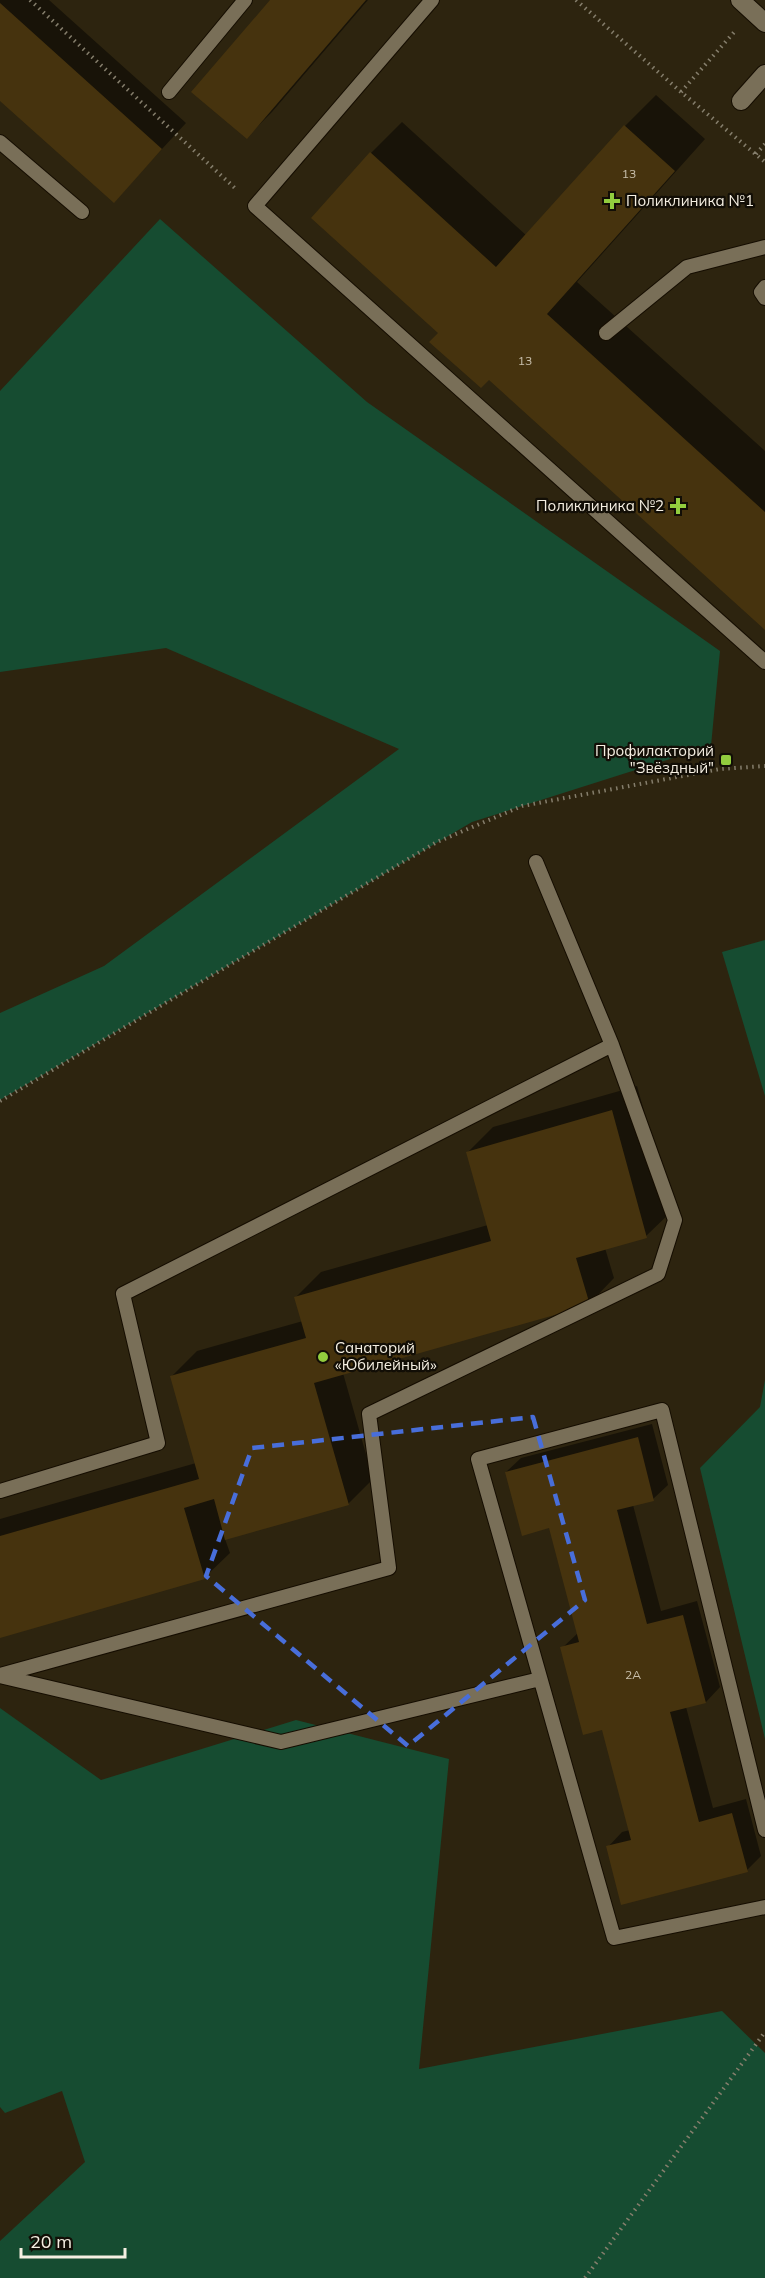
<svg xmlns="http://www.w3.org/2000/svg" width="765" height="2278" font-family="Mulish,sans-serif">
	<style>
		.green { fill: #164c31 }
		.shadow { fill: #0007 }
		.building { fill: #46330e }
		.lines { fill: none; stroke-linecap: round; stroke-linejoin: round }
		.service-casing { stroke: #150d00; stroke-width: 16 }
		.pedestrian-casing { stroke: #150d00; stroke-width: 20 }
		.minor-casing { stroke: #150d00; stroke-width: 20 }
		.path { stroke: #857e6c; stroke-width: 4; stroke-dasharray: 1.5 4.5; stroke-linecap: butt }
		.service { stroke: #796f58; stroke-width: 14 }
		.pedestrian { stroke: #796f58; stroke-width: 18 }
		.minor { stroke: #796f58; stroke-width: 18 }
		.marked { fill: none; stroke: #486eda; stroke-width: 4.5; stroke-dasharray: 12 8; stroke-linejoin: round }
		.poi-dot { fill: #92cd3e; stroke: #120e06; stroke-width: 2 }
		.labels { text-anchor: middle; stroke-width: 4.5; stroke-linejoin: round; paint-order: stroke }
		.number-label { font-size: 12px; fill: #c9c0ad }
		.poi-label { font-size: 15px; fill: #f5efe2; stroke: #120e06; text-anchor: start }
	</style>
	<rect width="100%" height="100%" fill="#2d240f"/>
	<path class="green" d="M160,219l207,183 353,249 -9,95 -239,76 -472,278v-87l104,-47 295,-217 -233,-101 -166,24v-281z
		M765,940v156l-43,-144z
		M765,1380v359l-65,-271 60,-61z
		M0,1708l101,72 195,-60 153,39 -30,310 303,-58 43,42v225h-765v-37l85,-79 -23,-71 -57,22 -5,-6z"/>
	<path class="shadow" d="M0,0h49l137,123 -72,78 -114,-102z
		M272,0h96l-96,112 -25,25z
		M656,95l49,44 -128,143 188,169v177l-325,-295 -69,-180 31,-31 125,114 98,-110z
		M637,1086l35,125 -26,25 -41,12 9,30 -25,26 -246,69 30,106 -25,25 -123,35 5,14 -26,25 -204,58v-117l196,-56 -24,-87 25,-25 106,-30 -7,-24 25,-25 167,-47 -20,-73 25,-25z
		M652,1424l16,61 -15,14 -20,6 28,106 36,-10 23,86 -14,15 -20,5 27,101 33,-9 15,57 -14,14 -139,-23 14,-15 8,-2 -27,-101 -41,-81 16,-15 -28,-107 -44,-54 15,-14z"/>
	<path class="building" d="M270,0h96l-119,139 -56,-47z
		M0,3l162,146 -48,54 -114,-102z
		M624,125l51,46 -128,143 218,198v118l-276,-250 -8,8 -52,-46 9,-9 -127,-115 59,-66 126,115z
		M612,1110l35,128 -71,20 14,47 -276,78 35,122 -124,35 -11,-41 -30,9 21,71 -205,59v-102l199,-57 -29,-103 136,-38 -12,-41 197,-56 -25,-89z
		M638,1437l16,64 -37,9 30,114 36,-9 23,88 -36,9 29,110 33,-9 16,59 -127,33 -15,-59 25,-6 -29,-110 -19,5 -23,-88 19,-5 -30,-114 -27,8 -17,-64z"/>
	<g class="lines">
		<defs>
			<path id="service" d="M432,0l-177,206 510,456
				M169,92l76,-92
				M0,142l82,70
				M765,287l-4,5 4,6
				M606,333l81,-66 78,-20
				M0,1491l158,-48 -35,-149 489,-249 -76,-183
				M0,1675l389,-107 -20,-154 289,-140 17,-54 -63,-175
				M0,1676l281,66 259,-63
				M765,1830l-103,-420 -184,49 136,479 151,-31"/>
			<path id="pedestrian" d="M740,0l25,23"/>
			<path id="minor" d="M741,101l24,-27"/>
		</defs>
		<use href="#service" class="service-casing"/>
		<use href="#pedestrian" class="pedestrian-casing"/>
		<use href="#minor" class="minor-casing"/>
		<path class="path" d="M30,0l207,190
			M576,0l105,92 84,70
			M681,92l55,-62
			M756,154l9,-10
			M0,1101l437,-259 85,-36 198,-37 45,-3
			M585,2278l180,-246"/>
		<use href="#service" class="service"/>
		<use href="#pedestrian" class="pedestrian"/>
		<use href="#minor" class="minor"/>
	</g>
	<path class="marked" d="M533,1417l52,183 -177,146 -202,-170 46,-128z"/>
	<g class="poi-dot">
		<path d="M609 192h6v6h6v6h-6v6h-6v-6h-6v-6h6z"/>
		<path d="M675 497h6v6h6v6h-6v6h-6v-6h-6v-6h6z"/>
		<rect x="720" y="754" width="12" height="12" rx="3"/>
		<circle cx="323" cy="1357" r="6"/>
	</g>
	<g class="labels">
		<g class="number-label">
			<text x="629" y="178">13</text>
			<text x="525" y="365">13</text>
			<text x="633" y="1679">2А</text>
		</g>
		<g class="poi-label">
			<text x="626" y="206">Поликлиника №1</text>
			<text x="664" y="511" text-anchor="end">Поликлиника №2</text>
			<text x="714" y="756" text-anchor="end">Профилакторий<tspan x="714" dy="17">"Звёздный"</tspan></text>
			<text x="335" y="1353">Санаторий<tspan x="335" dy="17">«Юбилейный»</tspan></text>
		</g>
	</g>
	<path d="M21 2248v9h104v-9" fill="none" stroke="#f5efe2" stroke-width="3"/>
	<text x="30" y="2248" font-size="18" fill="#f5efe2" stroke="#120e06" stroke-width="4.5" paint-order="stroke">20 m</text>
</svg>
